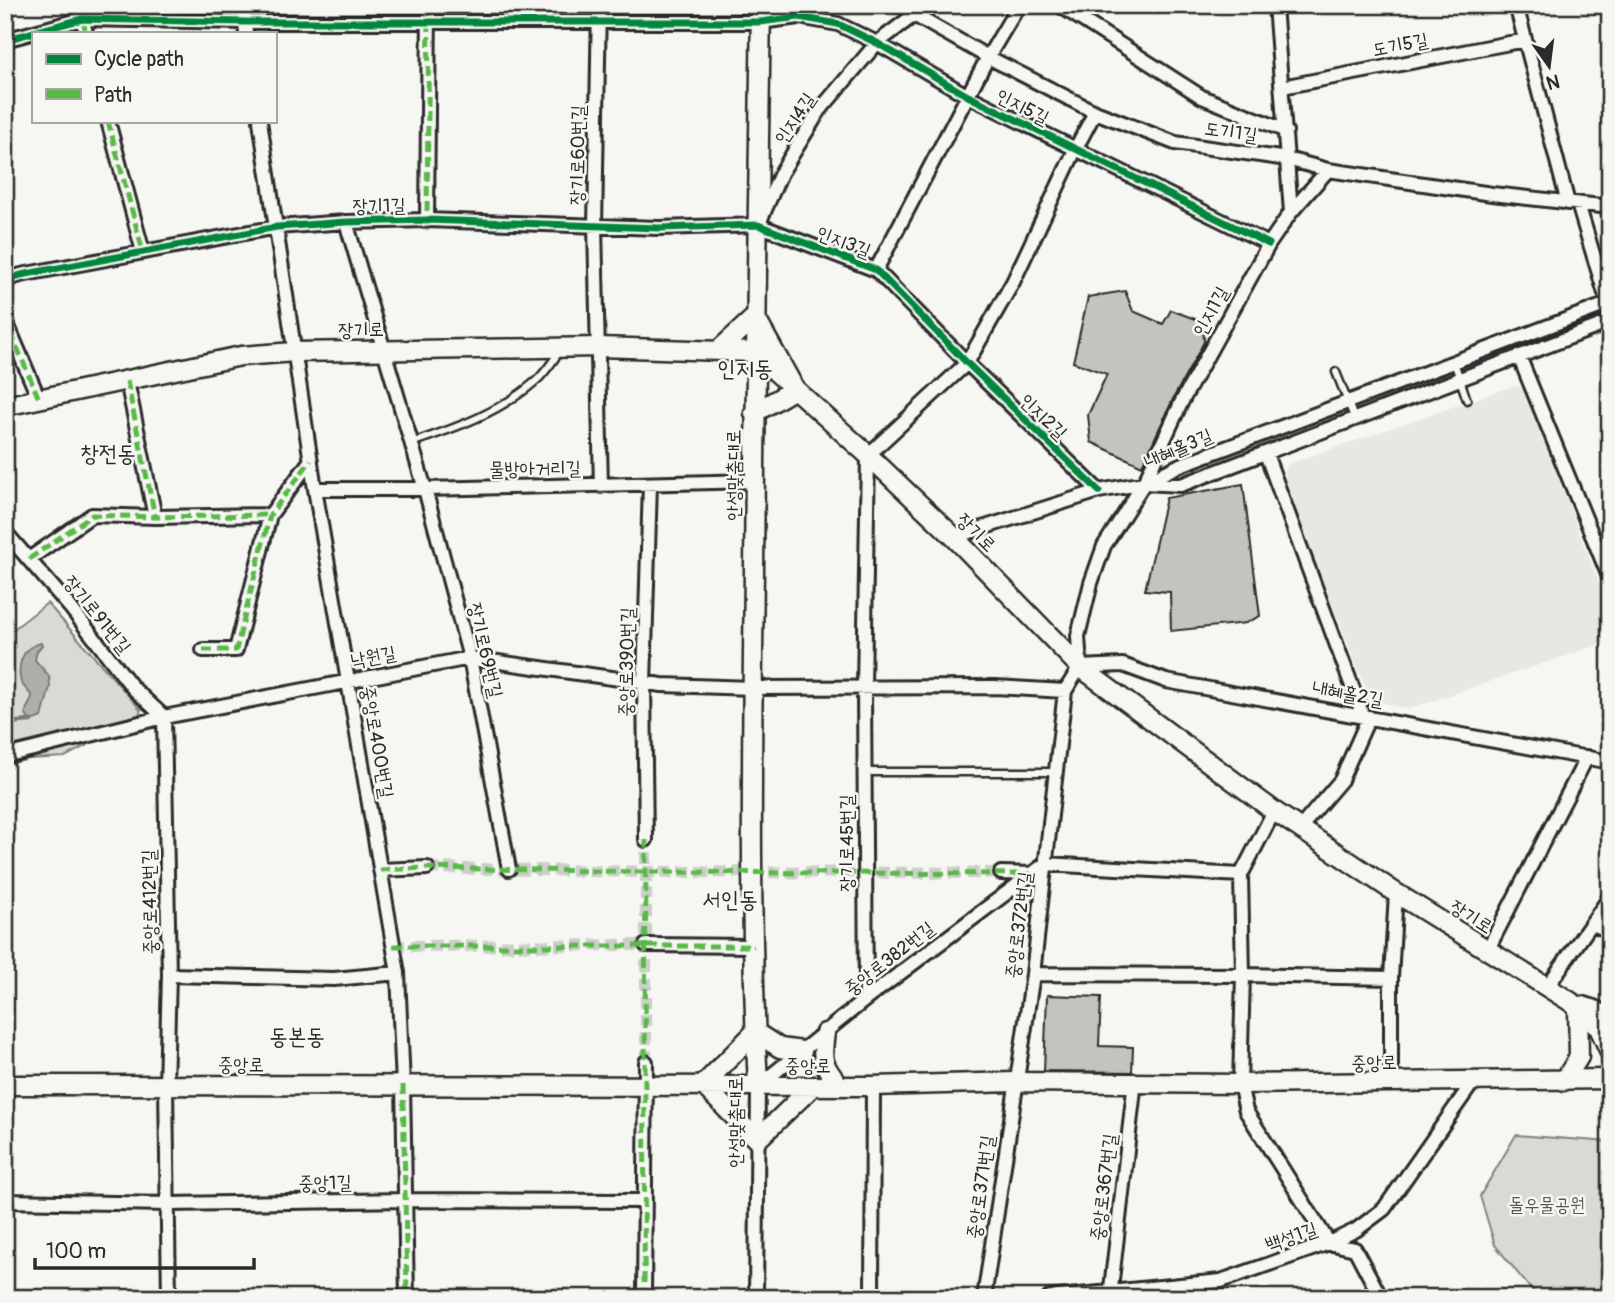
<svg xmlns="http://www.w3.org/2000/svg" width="1615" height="1303" font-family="Pangolin,'Poor Story',sans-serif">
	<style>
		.built { fill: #e7e7e3 }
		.green { fill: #d9d9d5; stroke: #828280; stroke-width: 2 }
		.water { fill: #aeaeab; stroke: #7a7a78; stroke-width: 2 }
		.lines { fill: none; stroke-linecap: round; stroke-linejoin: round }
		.stream { stroke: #7a7a78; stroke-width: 4.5 }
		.building { fill: #c3c3c0; stroke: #2b2b2b; stroke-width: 2 }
		.street-tunnel { stroke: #cdcdca; stroke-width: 12; stroke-dasharray: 12 6; stroke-linecap: butt }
		.lane-casing { stroke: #2b2b2b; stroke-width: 11 }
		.street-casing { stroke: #2b2b2b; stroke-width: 18 }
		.secondary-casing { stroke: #2b2b2b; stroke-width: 23 }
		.lane { stroke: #f6f6f2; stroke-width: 6 }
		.street { stroke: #f6f6f2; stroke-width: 12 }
		.secondary { stroke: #f6f6f2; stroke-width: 18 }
		.quiet { stroke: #58b947; stroke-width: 5; stroke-dasharray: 10 5; stroke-linecap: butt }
		.cycleway-casing { stroke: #f6f6f2; stroke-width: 11 }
		.cycleway { stroke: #00873e; stroke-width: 7 }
		.labels { text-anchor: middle; stroke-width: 5; stroke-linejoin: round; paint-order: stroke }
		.street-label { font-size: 19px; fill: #2b2b2b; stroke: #f6f6f2 }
		.park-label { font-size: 19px; fill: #565656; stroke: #f6f6f2 }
		.quarter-label { font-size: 23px; fill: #2b2b2b; stroke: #f6f6f2 }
	</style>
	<rect width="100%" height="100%" fill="#f6f6f2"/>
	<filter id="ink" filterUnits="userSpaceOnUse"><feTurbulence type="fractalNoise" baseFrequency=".0143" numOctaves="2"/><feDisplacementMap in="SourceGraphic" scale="14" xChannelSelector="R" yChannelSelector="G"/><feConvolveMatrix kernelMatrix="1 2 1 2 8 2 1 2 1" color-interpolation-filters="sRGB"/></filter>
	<g filter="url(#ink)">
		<path class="built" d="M1513,386l10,2 87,223v30l-202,68 -38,-10 -87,-218 5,-17z"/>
		<path class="green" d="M47,603l94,107 -5,9 -71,38 -36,2 -24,6v-129z
			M1516,1135l94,7v156h-72l-43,-53 -15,-49z"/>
		<path class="water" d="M41,643l1,2 -5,6 -2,9 14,16 1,11 -8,30 -11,4c-12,-9 0,-15 1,-25l-11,-13c-4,-17 0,-36 20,-40z"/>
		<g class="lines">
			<path class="stream" d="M5,723l26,-2"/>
		</g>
		<path class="building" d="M1125,291l8,20 30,13 8,-14 32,12 1,20 -30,55 -32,69 -51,-24 -3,-27 19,-41 -34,-12 15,-65z
			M1243,484l17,132 -14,7 -75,8 -1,-39 -25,-2 21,-92z
			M1047,995l54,2 -2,49 34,1 -1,25 -88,-1z"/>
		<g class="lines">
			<path class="street-tunnel" d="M427,868l220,4 354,1
				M393,946l253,-1
				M646,1062v-222"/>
			<defs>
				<path id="lane" d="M1454,362l13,38
					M1336,372l19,48
					M411,443c45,-15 90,-31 126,-63 9,-8 16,-20 24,-30
					M865,772h190"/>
				<path id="street" d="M79,5l7,28
					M243,5l3,28
					M599,5l-4,221 6,260
					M1059,5l143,92 84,34
					M1275,5l16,207
					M1516,5l52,198
					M914,15l74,42 107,55 80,31 112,16 41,11 164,24 118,13
					M5,40l77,-21 163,3h515l39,-5 39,7 39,19 91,53 301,148
					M1282,87l243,-47
					M108,121l35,131
					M260,121l55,368 83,484 5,112 4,213
					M1578,204l32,106
					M427,220l2,-215
					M760,221l21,-48 38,-62 58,-68 37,-28
					M346,222l79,267 45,169 39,211
					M876,270l112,-213 31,-52
					M5,280l16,-5 256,-48 69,-5 81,-2 232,8 99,-3 118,45 91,93 132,128
					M5,319l34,80
					M1519,356l91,223
					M127,381l28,136
					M1266,454l97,262
					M1144,483l34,-17 432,-163
					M315,489h110l330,-8
					M5,532l65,75 63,81 31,29 5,258 -3,111 3,212
					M954,537l145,-46 45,-8 37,2 429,-163
					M29,559l63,-44 63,2 115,-2
					M203,650h33l34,-135 41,-55
					M1080,667l-2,-31 13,-53 13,-37 40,-63 38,-82 87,-157 22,-32 37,-42
					M1080,667l43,-2 43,16 444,81
					M5,756l159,-39 306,-59 192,27 91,3 242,-1 70,4 15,-24
					M1274,811l-33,64 2,100 -3,109 6,27 83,132 26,6 26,49
					M1300,828l41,-48 28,-63
					M646,840l-2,-157 6,-199
					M380,870l47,-2
					M1001,873l30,1
					M1592,924l18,7
					M646,945l108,1
					M1487,951l100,-194
					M1033,974l210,1 148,3
					M169,975l165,4 64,-6
					M1547,987l63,-90
					M866,999l-2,-312 4,-232 99,-92 46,-81 62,-132 20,-38
					M1391,1083v-105l5,-85
					M5,1201l164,3 236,-4 240,1
					M1110,1297l25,-216
					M644,1298l2,-236
					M756,1298l2,-212 108,-87 179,-135 196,11
					M872,1298l1,-212
					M984,1298l49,-324 32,-283
					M1049,1298l172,-17 108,-38 27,-13 28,-21 89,-127"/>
				<path id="secondary" d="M718,351l37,-34 40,72 -41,24
					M5,406l236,-50 54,-4 304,-5 155,5 114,103 86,82 126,130 194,144 122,82 175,109 28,26 11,24
					M1582,1006l13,4 15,10
					M825,1033c-4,27 -3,32 15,53
					M802,1051l-22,-3 -25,-16 -52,53 54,55 56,-54
					M1564,1081l15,-24 -1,-49
					M5,1085l868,1 142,-4 225,2 370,-5
					M758,1086c-9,-172 -6,-345 -4,-516 2,-188 3,-377 7,-565"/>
			</defs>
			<use href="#lane" class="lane-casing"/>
			<use href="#street" class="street-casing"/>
			<use href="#secondary" class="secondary-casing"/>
			<use href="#lane" class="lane"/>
			<use href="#street" class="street"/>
			<use href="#secondary" class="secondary"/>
			<path class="quiet" d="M79,5l7,28
				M108,121l35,131
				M421,220h6l2,-215
				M5,319l34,80
				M127,381l28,136
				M29,559l63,-44 63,2 115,-2
				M203,650h33l34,-135 41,-55
				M380,870l47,-2 220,4 384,2
				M393,946h361
				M403,1085l4,213
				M644,1298l2,-458"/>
			<defs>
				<path id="cycleway" d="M5,40l77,-21 163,3h515l39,-5 39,7 39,19 91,53 301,148
					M5,280l16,-5 256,-48 69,-5 81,-2 232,8 99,-3 118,45 91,93 132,128"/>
			</defs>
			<use href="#cycleway" class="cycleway-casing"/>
			<use href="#cycleway" class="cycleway"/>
		</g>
	</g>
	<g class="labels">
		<g class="street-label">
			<text transform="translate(1400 44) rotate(-11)" y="7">도기5길</text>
			<text transform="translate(1023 106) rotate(27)" y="7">인지5길</text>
			<text transform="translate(794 118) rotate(-56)" y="7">인지4길</text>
			<text transform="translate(1231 131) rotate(8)" y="7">도기1길</text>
			<text transform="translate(577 155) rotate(-89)" y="7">장기로60번길</text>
			<text transform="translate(379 205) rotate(-1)" y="7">장기1길</text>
			<text transform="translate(844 241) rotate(21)" y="7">인지3길</text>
			<text transform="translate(1210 311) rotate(-61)" y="7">인지1길</text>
			<text transform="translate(361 329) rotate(-1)" y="7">장기로</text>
			<text transform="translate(1044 416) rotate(44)" y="7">인지2길</text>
			<text transform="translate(1178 448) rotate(-24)" y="7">내혜홀3길</text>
			<text transform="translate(535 468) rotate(-1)" y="7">물방아거리길</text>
			<text transform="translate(733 475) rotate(-90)" y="7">안성맞춤대로</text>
			<text transform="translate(977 532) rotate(45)" y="7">장기로</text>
			<text transform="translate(98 614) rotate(51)" y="7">장기로91번길</text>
			<text transform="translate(486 650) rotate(77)" y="7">장기로69번길</text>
			<text transform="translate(373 656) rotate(-11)" y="7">낙원길</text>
			<text transform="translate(626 662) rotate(-89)" y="7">중앙로390번길</text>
			<text transform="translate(1348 693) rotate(10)" y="7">내혜홀2길</text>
			<text transform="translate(378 742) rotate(80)" y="7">중앙로400번길</text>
			<text transform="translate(846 843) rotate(-90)" y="7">장기로45번길</text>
			<text transform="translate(149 902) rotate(-91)" y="7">중앙로412번길</text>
			<text transform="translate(1472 916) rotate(32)" y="7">장기로</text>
			<text transform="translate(1018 925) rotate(-83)" y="7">중앙로372번길</text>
			<text transform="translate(889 958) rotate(-38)" y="7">중앙로382번길</text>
			<text transform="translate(1374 1062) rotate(-1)" y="7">중앙로</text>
			<text x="241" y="1071">중앙로</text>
			<text x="808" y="1072">중앙로</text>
			<text transform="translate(735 1122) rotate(-90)" y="7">안성맞춤대로</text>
			<text transform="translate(325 1182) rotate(-1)" y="7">중앙1길</text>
			<text transform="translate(980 1187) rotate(-82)" y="7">중앙로371번길</text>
			<text transform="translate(1103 1187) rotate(-83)" y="7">중앙로367번길</text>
			<text transform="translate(1291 1236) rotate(-19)" y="7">백성1길</text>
		</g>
		<g class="park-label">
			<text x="1547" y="1211">돌우물공원</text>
		</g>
		<g class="quarter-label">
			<text x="745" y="376">인지동</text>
			<text x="108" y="461">창전동</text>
			<text x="730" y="907">서인동</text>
			<text x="297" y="1044">동본동</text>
		</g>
	</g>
	<rect width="1615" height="1303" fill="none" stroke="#f6f6f2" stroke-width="28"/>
	<rect x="14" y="14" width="1587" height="1275" fill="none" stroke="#2b2b2b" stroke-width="2.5" filter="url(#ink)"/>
	<rect x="32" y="32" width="245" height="91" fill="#f6f6f2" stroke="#a5a5a2" stroke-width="2"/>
	<rect x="46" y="54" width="35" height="10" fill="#00873e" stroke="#a5a5a2" stroke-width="2"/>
	<text x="94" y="66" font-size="21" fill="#2b2b2b">Cycle path</text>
	<rect x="46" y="89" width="35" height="10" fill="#58b947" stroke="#a5a5a2" stroke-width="2"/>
	<text x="94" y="102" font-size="21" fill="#2b2b2b">Path</text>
	<g transform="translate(1549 66) rotate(166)" stroke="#f6f6f2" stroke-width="5" paint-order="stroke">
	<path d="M0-5L12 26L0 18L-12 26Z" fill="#2b2b2b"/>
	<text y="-10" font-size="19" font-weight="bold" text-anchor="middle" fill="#2b2b2b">N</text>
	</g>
	<path d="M35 1258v10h219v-10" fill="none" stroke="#2b2b2b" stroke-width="3.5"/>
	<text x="46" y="1258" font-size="21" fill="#2b2b2b" stroke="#f6f6f2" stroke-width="5" paint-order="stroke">100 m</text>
</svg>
